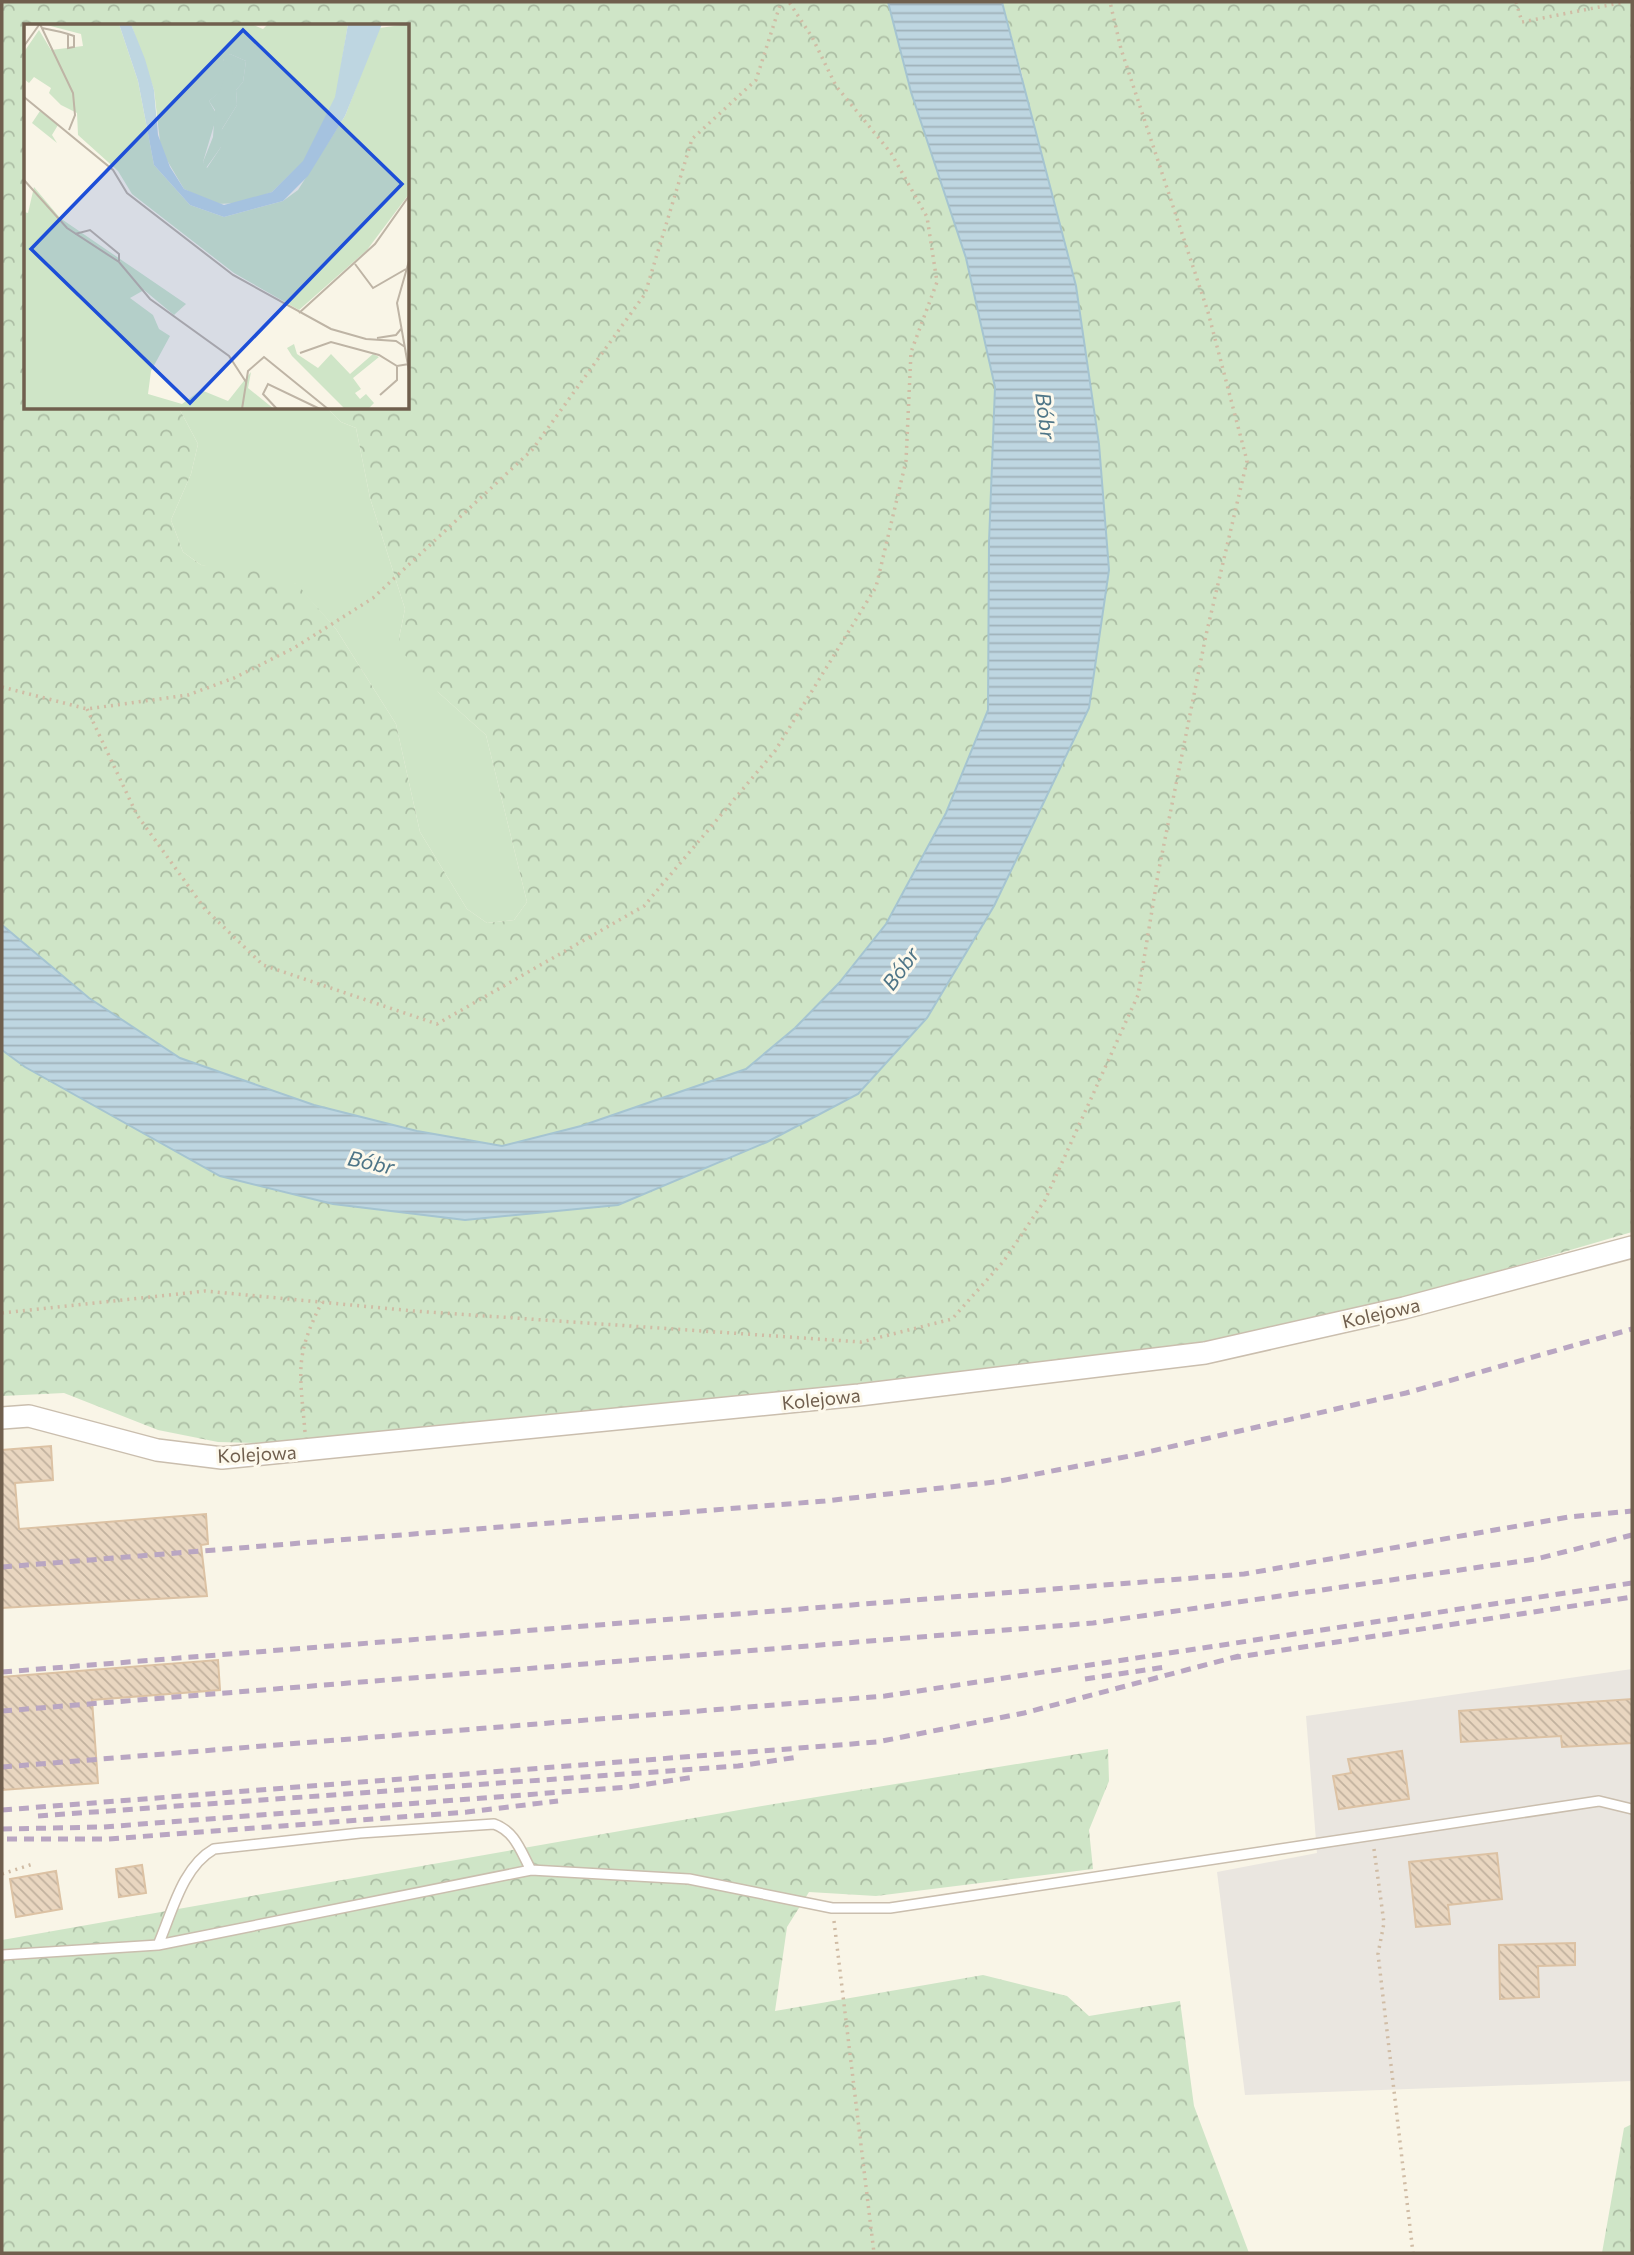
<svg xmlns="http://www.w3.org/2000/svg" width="1634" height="2255" font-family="Commissioner,sans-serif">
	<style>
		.industrial { fill: #eae6e0 }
		.green { fill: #cfe5c7 }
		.forest { fill: url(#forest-crowns); fill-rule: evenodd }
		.water { fill: url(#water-rules); stroke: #a5c4d1; stroke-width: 2 }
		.building { fill: url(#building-back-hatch); stroke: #dcc2a4; stroke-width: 2 }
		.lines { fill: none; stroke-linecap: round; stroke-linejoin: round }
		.service-casing { stroke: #cabeae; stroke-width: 12 }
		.tertiary-casing { stroke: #cabeae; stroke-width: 24 }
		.path { stroke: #d0bca5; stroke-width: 3.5; stroke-dasharray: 2 5; stroke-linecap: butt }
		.service { stroke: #fff; stroke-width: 9 }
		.tertiary { stroke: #fff; stroke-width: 21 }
		.rail { stroke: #b9a6c2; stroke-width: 5; stroke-dasharray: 10 7; stroke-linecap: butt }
		.labels { text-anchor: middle; stroke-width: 6; stroke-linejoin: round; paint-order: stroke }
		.street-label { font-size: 19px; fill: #705f4e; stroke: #fdf9ec }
		.water-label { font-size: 21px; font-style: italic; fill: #4e7587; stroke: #fdf9ec }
		.inset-road { fill: none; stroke: #beb4a5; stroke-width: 2 }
		.view { fill: #1d4ed8; fill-opacity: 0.15; stroke: #1d4ed8; stroke-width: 3.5 }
		.inset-edge { fill: none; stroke: #705f4e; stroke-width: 3.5 }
	</style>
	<defs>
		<pattern id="forest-crowns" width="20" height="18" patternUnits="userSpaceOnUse" patternTransform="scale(1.75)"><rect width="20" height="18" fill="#cfe5c7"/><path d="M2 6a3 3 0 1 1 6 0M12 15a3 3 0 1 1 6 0" fill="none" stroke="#acbda4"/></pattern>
		<pattern id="water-rules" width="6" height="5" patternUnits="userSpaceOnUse" patternTransform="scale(1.75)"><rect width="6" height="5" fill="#bed6e1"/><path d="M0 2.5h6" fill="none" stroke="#9fb1b9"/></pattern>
		<pattern id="building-back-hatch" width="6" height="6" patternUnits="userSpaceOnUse" patternTransform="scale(1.75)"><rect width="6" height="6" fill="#e9d6c0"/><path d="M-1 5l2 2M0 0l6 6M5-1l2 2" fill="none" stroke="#c1b19e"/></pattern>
	</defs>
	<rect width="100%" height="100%" fill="#f9f5e7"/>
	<path class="industrial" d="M1632,1669v412l-387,14 -28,-223 100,-19 -11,-137z"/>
	<path class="green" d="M179,408h148l14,14 15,6 14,70 35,111 -6,29 40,55 47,42 41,167 -13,18 -27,3 -20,-14 -47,-77 -24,-108 -60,-95 -40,-45 -95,-19 -18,-13 -12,-32 20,-46 7,-30z"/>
	<path class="forest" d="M2,2h886l23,90 55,166 29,129 -6,155 -1,168 -42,103 -60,111 -47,59 -44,45 -48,41 -166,57 -79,20 -85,-15 -103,-26 -134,-47 -91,-60 -87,-73zM26,26h382v382h-81l14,14 15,6 14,70 35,111 -6,29 4,15 36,40 47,42 41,167 -13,18 -27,3 -20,-14 -47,-77 -24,-108 -60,-95 -39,-45 -39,-14 -57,-5 -18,-13 -12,-32 20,-46 7,-30 -19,-36h-153z
		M1002,2h630v1230c-143,42 -287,85 -435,111 -311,53 -627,76 -941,100l-38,-1 -60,-12 -94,-37 -62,3v-346l23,17 593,138 376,-299 29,-828z
		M1108,1749l1,32 -20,49 4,39 -217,27 -67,-4 -22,35 -12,84 208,-36 84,21 22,20 91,-15 14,105 55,147h-1247v-313l760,-134z
		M1632,2124v129h-30l22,-125z"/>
	<path class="water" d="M888,2h114l74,284 23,158 10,126 -20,138 -95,198 -67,112 -69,76 -91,48 -149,63 -153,15 -132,-16 -113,-28 -195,-109 -23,-17v-125l87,73 91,60 134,47 103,26 85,15 79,-20 165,-57 49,-41 44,-45 47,-59 60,-111 42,-103 1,-168 6,-155 -29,-129 -55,-166z"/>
	<path class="building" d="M51,1446l2,34 -38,3 4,46 187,-15 2,30 -7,1 6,51 -205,12v-158z
		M218,1660l2,30 -128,10 6,83 -96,7v-113z
		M1632,1699v44l-70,4 -1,-11 -100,6 -2,-31z
		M1402,1751l7,48 -70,10 -6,-33 18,-3 -3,-14z
		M1497,1853l5,46 -54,6 2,19 -34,3 -7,-65z
		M142,1865l4,28 -27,4 -3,-28z
		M56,1871l6,38 -46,8 -6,-38z
		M1575,1943v22l-37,1 1,31 -39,2 -1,-54z"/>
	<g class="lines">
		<defs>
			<path id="service" d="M158,1945c14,-32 24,-78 56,-96l146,-16 134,-9c21,7 27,28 37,46
				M2,1955l156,-10 373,-75 158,9 143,29h58l709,-107 33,8"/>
			<path id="tertiary" d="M2,1418l27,-2 128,34 65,8 637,-63 346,-42 199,-45 228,-61"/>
		</defs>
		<use href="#service" class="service-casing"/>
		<use href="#tertiary" class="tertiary-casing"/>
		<path class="path" d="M1516,2l6,20 103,-20
			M2,687l85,22 101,-14 46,-17 60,-30 79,-50 159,-148 113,-156 47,-155 64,-59 25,-78
			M87,709l50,106 68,94 58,56 174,59 207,-118 131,-155 101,-164 30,-126 5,-109 26,-70 -10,-65 -36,-64 -55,-67 -24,-49 -23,-35
			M2,1313l203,-22 209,20 447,31 91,-23 51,-57 42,-62 93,-205 20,-121 48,-239 41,-174 -39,-149 -87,-263 -11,-47
			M305,1432c-5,-60 -11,-75 17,-130
			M1374,1849l10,74 -6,31 35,299
			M2,1874l31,-10
			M834,1921l40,332"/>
		<use href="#service" class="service"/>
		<use href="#tertiary" class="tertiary"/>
		<path class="rail" d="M2,1567l823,-66 170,-19 135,-26 276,-63 226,-64
			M1231,1658l401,-61
			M2,1672l1242,-98 325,-57 63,-6
			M1085,1679l80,-12
			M2,1711l1091,-88 443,-64 96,-24
			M2,1767l883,-71 747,-113
			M2,1810l875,-68 147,-29 215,-57
			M38,1816l700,-50 60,-9
			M2,1829l101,-2 525,-40 67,-10
			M7,1839h101l359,-27 91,-11"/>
	</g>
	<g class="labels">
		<g class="street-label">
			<text transform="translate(1381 1313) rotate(-13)" y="7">Kolejowa</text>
			<text transform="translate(821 1399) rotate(-6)" y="7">Kolejowa</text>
			<text transform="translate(257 1454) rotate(-3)" y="7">Kolejowa</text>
		</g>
		<g class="water-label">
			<text transform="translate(1045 416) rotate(83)" y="7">Bóbr</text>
			<text transform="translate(901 969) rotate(-54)" y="7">Bóbr</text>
			<text transform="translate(371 1163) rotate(12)" y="7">Bóbr</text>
		</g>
	</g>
	<g transform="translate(24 24)">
		<rect width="385" height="385" fill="#f9f5e7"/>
		<path d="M206,30l16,7 -3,21 -7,8 1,15 -15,24 -1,18 -15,21 -3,-6 10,-25 2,-27 -6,-9 8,-7 7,-37zM16,87l18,14 -6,10 5,8 -25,-20zM270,320l3,10 21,14 13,-14 19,20 23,-20 6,3 -26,21 8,11 -6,4 5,6 6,-5 8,9 -6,6h-23l-53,-53 -5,-8z" fill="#cfe5c7"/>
		<path d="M19,0h76l19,57 16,84 36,40 34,12 59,-16 15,-11 47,-74 34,-88 30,-4v170l-42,56 -68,60 -65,-37 -102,-79 -14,-23 -40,-36 -1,-22 -16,-8 -12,-12 2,-5 -17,-11 -5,6 -5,-4v-27l15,-22 12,20 32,-4 -2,-12zM107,0h120l12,5 5,-5h80l-12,73 -32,64 -32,31 -30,11 -27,1 -31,-15 -23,-39 -7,-60zM206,30l16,7 -3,21 -7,8 1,15 -16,26v16l-14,21 -4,-6 14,-47 -8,-14 11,-9 5,-15h7l1,-9 -10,-8zM10,163l26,31 126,86 -12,11 -30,-25 -14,8 23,17 6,14 11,7 -19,35 -3,23 34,10 19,-14 27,11 23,-29 -3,16 26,21h-250v-197l4,1z" fill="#cfe5c7" fill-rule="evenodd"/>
		<path d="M95,0h12l14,35 9,31 4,45 12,32 14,22 40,16 48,-13 31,-31 32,-64 13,-73h34l-37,92 -37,60 -25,25 -59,16 -34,-12 -36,-40 -16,-84z" fill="#bed6e1"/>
		<path class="inset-road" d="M16,0l33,69 2,22 -6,15M18,4l19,4 7,2 6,2v11l-6,1v-14M0,22l15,-21M0,73l89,73 14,23 106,82 98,54 35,10 30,2 9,6M0,156l43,48 52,34 31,37 79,57 17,26M51,210l15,-4 29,24v7M385,237l-12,42 12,68M331,240l18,24 33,-19M275,289l76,-69 34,-48M353,314l19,-3 5,-6M276,329l31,-11 48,13 18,11 12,-2M356,371l17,-15v-14M218,385l6,-38 16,-14 64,52M253,385l-14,-15 5,-10 52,25"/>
		<path class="view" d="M219,6l159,154 -212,219 -159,-154z"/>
		<rect width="385" height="385" class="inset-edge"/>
	</g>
	<rect width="1634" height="2255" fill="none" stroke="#705f4e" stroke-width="7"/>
</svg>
